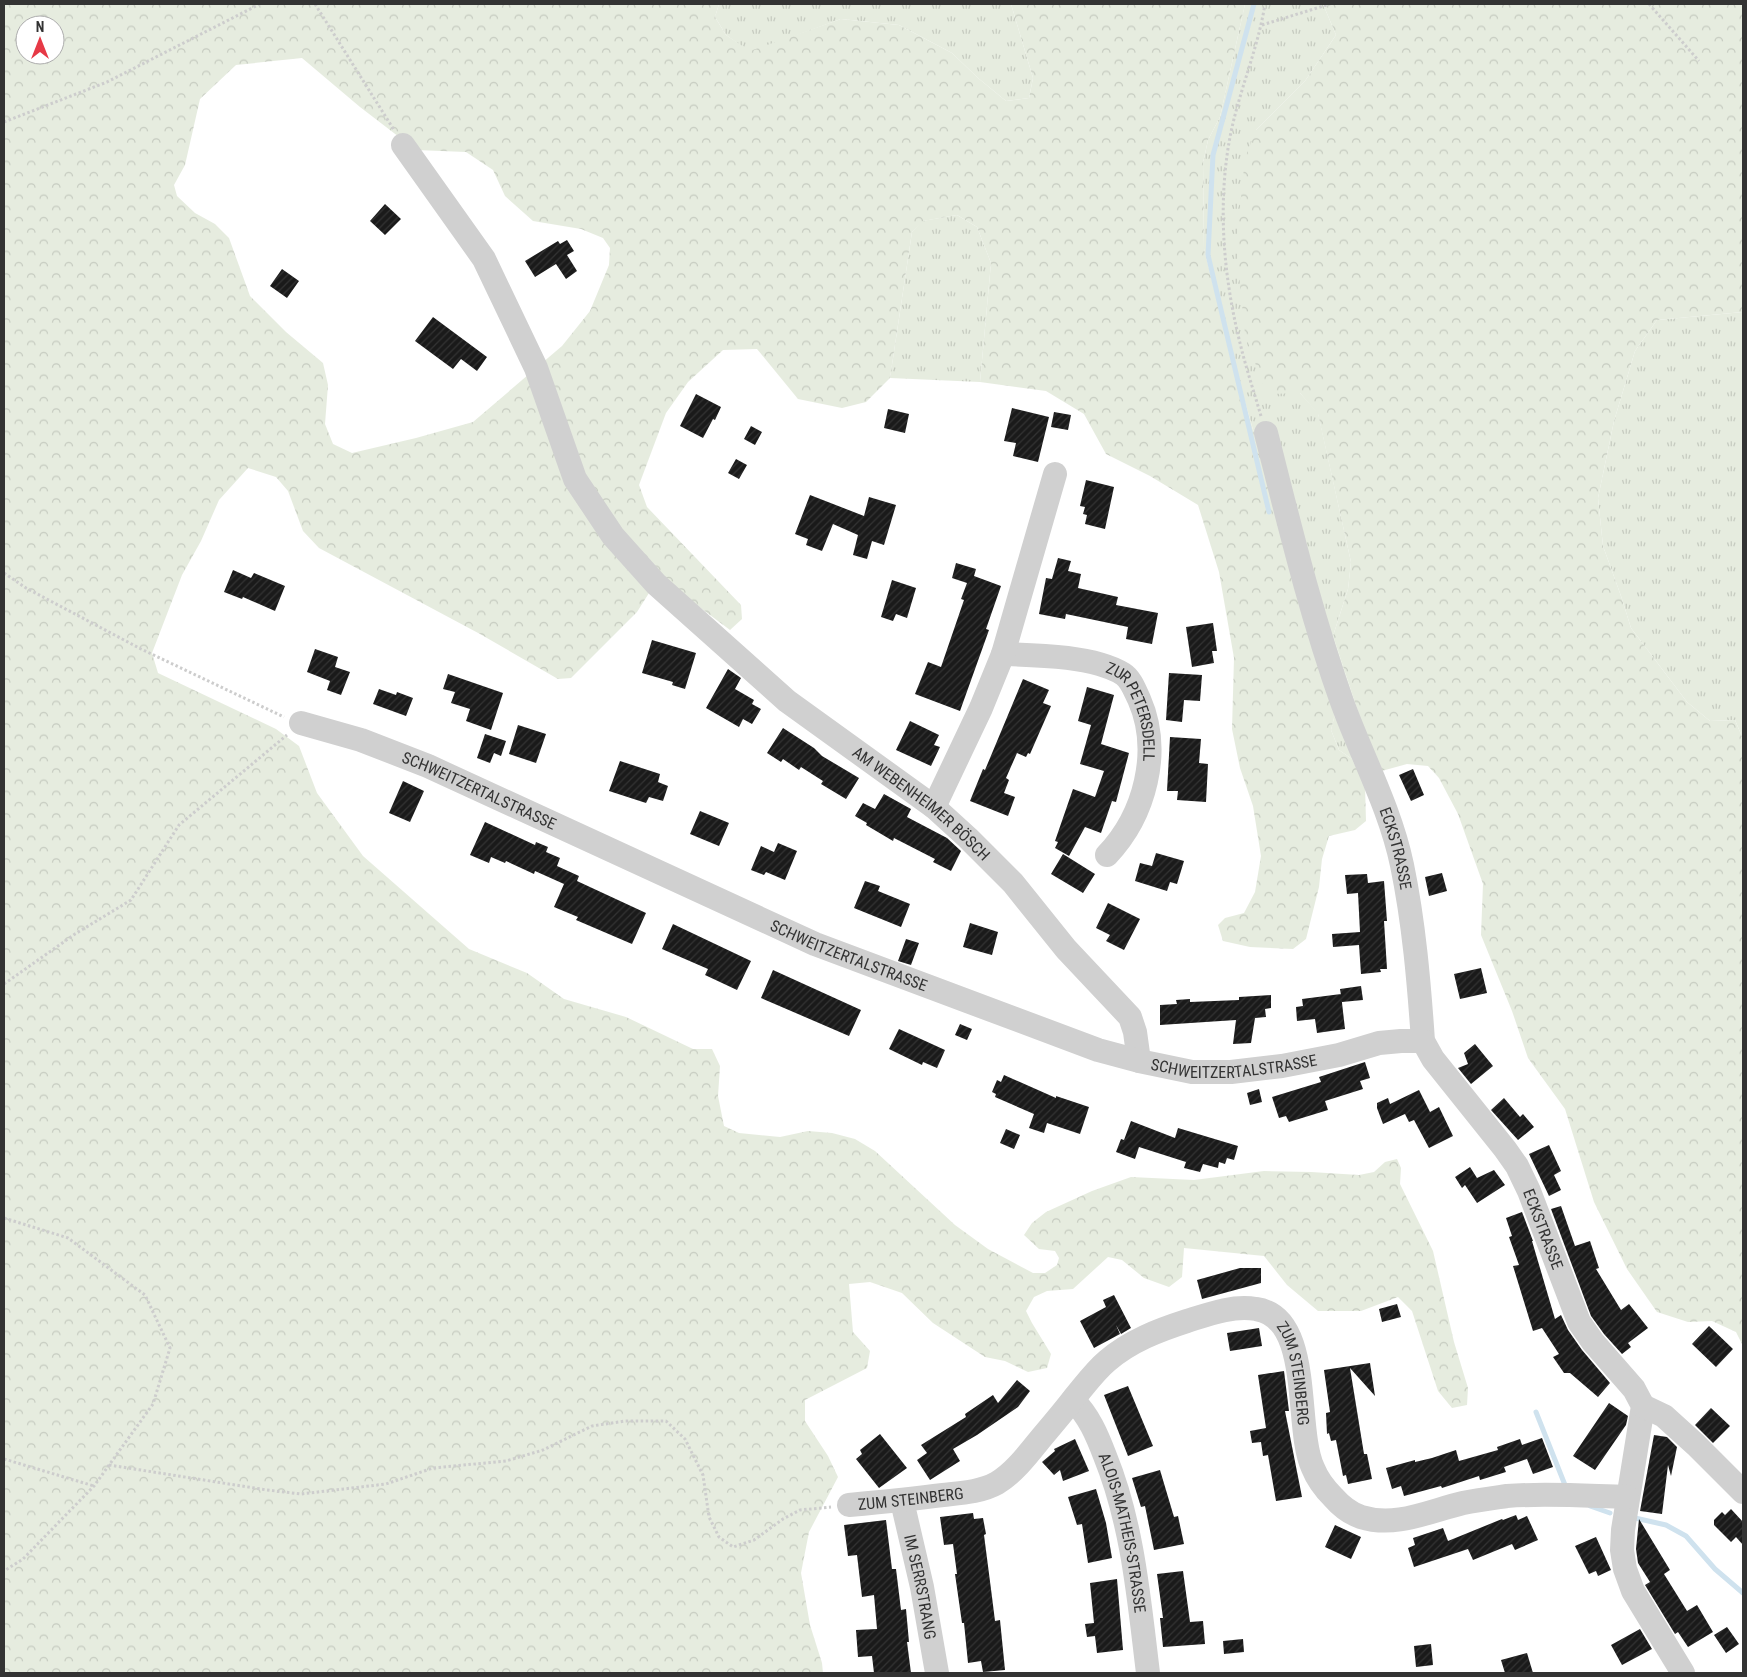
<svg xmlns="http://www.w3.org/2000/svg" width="1747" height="1677" font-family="'Roboto Condensed',sans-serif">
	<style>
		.grass { fill: url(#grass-tufts) }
		.forest { fill: url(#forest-crowns); fill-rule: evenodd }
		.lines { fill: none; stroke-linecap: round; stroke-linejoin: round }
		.stream { stroke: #cfe2ee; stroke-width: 5 }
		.building { fill: url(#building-hatch) }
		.path { stroke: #cdcdcd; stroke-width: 3; stroke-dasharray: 2.5 2.5; stroke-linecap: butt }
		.minor { stroke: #d0d0d0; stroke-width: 24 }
		.labels { text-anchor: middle; stroke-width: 5; stroke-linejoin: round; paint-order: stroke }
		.street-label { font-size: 16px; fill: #333; stroke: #fff }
	</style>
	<defs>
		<pattern id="grass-tufts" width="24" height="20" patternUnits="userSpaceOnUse" patternTransform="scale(1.25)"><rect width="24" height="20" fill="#e6ecdf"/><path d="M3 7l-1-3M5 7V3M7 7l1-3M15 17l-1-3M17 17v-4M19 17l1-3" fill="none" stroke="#c6cbc0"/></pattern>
		<pattern id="forest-crowns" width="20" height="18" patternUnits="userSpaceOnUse" patternTransform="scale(1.25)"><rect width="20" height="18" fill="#e6ecdf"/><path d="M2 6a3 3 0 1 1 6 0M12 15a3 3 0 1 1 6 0" fill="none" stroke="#c6cbc0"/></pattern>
		<pattern id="building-hatch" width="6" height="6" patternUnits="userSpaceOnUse" patternTransform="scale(1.25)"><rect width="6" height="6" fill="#1a1a1a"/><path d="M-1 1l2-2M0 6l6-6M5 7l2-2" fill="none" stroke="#333"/></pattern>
	</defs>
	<rect width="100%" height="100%" fill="#fff"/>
	<path class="grass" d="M719,4h292l22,74 -4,20 -23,3 -28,-23 -26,-25 -53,-28 -58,-6 -91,33 -24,-17 -11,-18z
		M1245,4h78l13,31 -31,46 -49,49 44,263 18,20 33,149 -3,27 -15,47 45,136 -13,13 -13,-26 -13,-9 -8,-20 4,-16 -107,-371 -24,-94 -1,-86 5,-23 12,-23z
		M957,215l20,12 14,36 -11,119 -90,-4 22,-146 10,-11z
		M1743,312v427l-8,-19 -25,1 -23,-19 -56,-74 -10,-32 -18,-50 -5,-48 16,-77 21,-70 22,-31z"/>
	<path class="forest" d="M4,4h715l-4,13 11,18 24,16 91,-32 58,6 53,28 26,25 28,23 23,-3 4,-20 -22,-74h234l-25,113 -12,23 -5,23 1,86 24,94 107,371 -4,16 8,20 13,9 13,26 1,36 -11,9 -26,6 -7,23 -3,28 -13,52 -13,10 -43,-2 -27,-6 -5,-16 7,-7 19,-5 11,-21 6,-36 -8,-50 -13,-38 -8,-39 2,-71 -15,-86 -21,-67 -48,-29 -44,-22 -22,-40 -38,-23 -66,-9 11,-119 -14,-36 -20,-12 -34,6 -11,11 -22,146 -24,24 -24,6 -44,-9 -41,-50 -34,1 -35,32 -22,31 -27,72 8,22 94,98 1,14 -12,11 -64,-48 -17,11 -12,19 -66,66 -13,1 -78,-45 -161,-86 -16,-17 -15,-40 -12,-14 -28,-9 -29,32 -18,41 -19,34 -30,78 6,20 118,56 23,17 18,47 46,63 106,93 58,24 37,26 62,18 67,32h19l8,17 -2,30 6,30 15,7 41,4 28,-6 24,2 23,6 20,12 80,74 33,24 45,24h12l12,-8 2,-7 -4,-7 -16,-2 -15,-14 8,-12 14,-11 46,-21 39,-14 63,3 70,-9 47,1 48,3 15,-3 11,-10 12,-3 4,9 -1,16 33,67 21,91 14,46 -1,17 -15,3 -14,-17 -26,-80 -14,-14 -37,14h-43l-31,-26 -23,-29 -80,-8 -2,29 -13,10 -25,-9 -22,-18 -14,-3 -35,32 -26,2 -13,6 -8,14 6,12 19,31 -4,14 -19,4 -23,-11 -20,-4 -52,-34 -31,-30 -32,-11 -21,2 4,48 17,19 -3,17 -62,32v21l23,35 10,21 -29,55 -8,41 9,52 12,38 1,10h-819zM25,25h30v30h-30zM302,58l58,49 56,43 50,2 27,18 12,26 28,25 48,8 22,9 7,10 -1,17 -19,46 -28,35 -89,76 -57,16 -64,15 -19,-9 -8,-20 3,-39 -5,-22 -37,-31 -36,-36 -21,-58 -14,-14 -20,-11 -18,-17 -3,-11 11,-20 15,-66 36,-34z
		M1323,4h420v308l-86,8 -22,31 -21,70 -16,77 5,48 18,50 10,32 56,74 23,19 25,-1 8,19v607l-7,-14 -24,-11 -24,1 -31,-10 -30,-43 -33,-67 -29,-93 -37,-51 -16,-47 -31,-76 2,-51 -25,-70 -19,-36 -11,-12 -21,-2 -29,8 -45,-136 15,-47 3,-27 -33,-148 -18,-21 -34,1 -21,-60 -9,-89 9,-87 11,-28 49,-49 31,-46z"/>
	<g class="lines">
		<path class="stream" d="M1254,4l-41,151 -5,100 61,257
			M1536,1412l29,73
			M1590,1506l20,7
			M1635,1518l31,7 20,11 29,33 28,24"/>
	</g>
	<path class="building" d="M385,204l16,15 -16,16 -15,-14z
		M567,240l7,11 -7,4 10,16 -11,8 -10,-15 -21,13 -10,-16 33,-20 2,3z
		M282,269l17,12 -12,17 -17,-12z
		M433,317l54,40 -10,14 -16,-12 -8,10 -38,-28z
		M696,394l25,13 -6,13 -2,-1 -10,19 -23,-12z
		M1012,408l37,9 -11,45 -25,-6 3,-13 -12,-2z
		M888,409l21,5 -4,19 -21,-5z
		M1054,412l17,3 -3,15 -17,-3z
		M751,426l11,6 -7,13 -11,-6z
		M736,459l11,6 -8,14 -11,-6z
		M1086,480l28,7 -9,42 -20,-5 2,-9 -4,-1 2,-7 -5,-1z
		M810,495l54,21 5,-19 27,8 -12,40 -12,-4 -5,18 -14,-4 5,-20 -25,-11 -11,27 -16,-6 2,-6 -13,-5z
		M1058,558l13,3 -3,10 13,3 -3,14 40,9 -2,8 42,8 -6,31 -26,-5 2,-12 -62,-13 -1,5 -26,-5 7,-36 6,1z
		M956,563l20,6 -2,7 27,10 -15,43 3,1 -29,81 -45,-17 13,-32 13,5 23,-67 -3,-1 6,-16 -15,-5z
		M233,570l18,8 3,-5 31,13 -10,25 -32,-14 -1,2 -18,-7z
		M892,580l24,8 -9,30 -11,-4 -3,7 -12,-4z
		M1213,623l4,28h-5l2,12 -22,4 -6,-40z
		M652,640l44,13 -11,36 -13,-4 1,-3 -31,-9z
		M315,649l23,8 -3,10 15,5 -9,23 -14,-5 3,-9 -23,-9z
		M728,669l13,9 -6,11 19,11 -2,4 9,5 -9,15 -9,-5 -4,8 -33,-19z
		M1169,673l33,2 -2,26 -16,-1 -2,22 -16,-2z
		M448,674l55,19 -12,37 -25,-9 4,-12 -19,-6 4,-11 -12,-3z
		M1023,679l26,11 -6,13 8,3 -21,48 -2,-1 -2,4 -9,-4 -11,25 3,2 -5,13 11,4 -7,19 -38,-15 13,-32 2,1z
		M1087,687l27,8 -13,49 28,9 -13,49 -4,-1 -11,32 -16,-6 -16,29 -14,-8 3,-6 -3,-1 18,-52 22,8 9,-26 -24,-7 11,-39 -13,-4z
		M379,689l17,6 1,-3 16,6 -7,18 -33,-12z
		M910,721l29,14 -5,10 6,2 -9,19 -35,-16z
		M518,725l28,9 -10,29 -27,-9z
		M783,728l31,20 8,8 37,22 -13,21 -25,-15 2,-3 -22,-14 -2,3 -16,-11 -2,3 -14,-9z
		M485,734l21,7 -5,15 -7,-3 -4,10 -13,-5z
		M1170,737l31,2 -2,24 9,1 -2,38 -29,-2 1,-9h-11z
		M620,761l40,13 -2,8 10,4 -5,15 -14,-4 -3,6 -37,-12z
		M1413,769l11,26 -13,6 -12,-26z
		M403,781l21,10 -14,31 -21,-9z
		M884,794l27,15 -4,8 40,21 14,13 -10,20 -18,-9 2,-3 -41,-21 -1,3 -27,-16 1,-2 -12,-7 8,-13 12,6z
		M700,811l29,12 -10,23 -29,-12z
		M485,822l50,23 1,-3 12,5 -2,5 14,6 -3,8 22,10 -2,5 69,32 -14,31 -56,-24 2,-3 -24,-10 10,-23 -29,-13 -1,3 -28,-13 -1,2 -14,-6 -2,6 -19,-8z
		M778,843l19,8 -12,29 -19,-8 -2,3 -13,-5 10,-24 13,6z
		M1156,853l28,8 -7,23 -7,-2 -3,9 -32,-10 5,-18 12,3z
		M1063,854l32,20 -12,19 -32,-19z
		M1442,873l5,18 -18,5 -4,-19z
		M1367,874l1,9 16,-2 3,40h-3l3,48h-7l1,3 -20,2 -2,-29 -26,2 -1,-13 28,-2 -2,-39 -11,1 -2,-19z
		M865,881l15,5 -2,5 32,13 -9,23 -47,-19z
		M1108,903l32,16 -16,31 -18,-9 4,-6 -14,-7z
		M970,923l28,9 -6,23 -29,-8z
		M673,924l78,37 -14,29 -32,-15 3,-6 -46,-20z
		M906,939l13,4 -8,22 -13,-4z
		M1481,968l6,25 -27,6 -6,-25z
		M773,970l88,40 -12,26 -88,-38z
		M1361,986l2,14 -21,2 -2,-13z
		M1341,994l4,35 -28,4 -2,-14 -18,2 -1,-14 7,-1 -1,-7z
		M1271,995v13l-6,1 1,8 -11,1 -4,25 -18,1 3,-24 -76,5v-20l17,-1 -1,-4 14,-1v3l49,-2v-3z
		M960,1024l12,5 -5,11 -12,-5z
		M899,1029l46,21 -8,18 -14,-6 -1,3 -33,-16z
		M1475,1044l18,22 -22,18 -13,-16 10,-4 -4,-11z
		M1365,1062l5,16 -10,3 3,8 -38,12 3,9 -39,12 -3,-6 -7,2 -7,-21 49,-15 -2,-5z
		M1004,1075l52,23v-2l33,11 -9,27 -33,-11 -3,10 -15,-5 5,-14 -39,-17 1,-3 -4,-2 5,-12 4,2z
		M1259,1089l3,13 -12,3 -3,-12z
		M1419,1090l11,22 9,-5 14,29 -24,12 -15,-28 -5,2 -4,-8 -22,10 -6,-16v-5l11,-5 2,6z
		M1504,1098l16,19 3,-3 11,13 -16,13 -27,-30z
		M1131,1121l44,17 3,-10 60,18 -4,14 -7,-2 -2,6 -6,-2 -1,6 -15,-4 -3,8 -16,-4 2,-6 -47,-15 -4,12 -19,-7 5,-13 3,1z
		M1006,1129l14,6 -6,14 -14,-6z
		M1549,1145l12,26 -7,4 7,15 -12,6 -20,-42z
		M1470,1167l7,11 17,-8 11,15 -28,18 -12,-18 -3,3 -7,-11z
		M1561,1206l14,40 15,-5 9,27 -3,1 25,41 8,-6 19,24 -20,15 3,4 -9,7 -18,-20 -13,-18 -40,-107z
		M1522,1212l11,29h-1l23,78 6,-4 7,15 14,20 28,33 -12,14 -28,-24h-6l-11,-16 6,-3 -17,-26 -9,3 -20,-65 6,-1 -10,-28 3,-1 -6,-18z
		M1240,1268h21v15l-59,16 -5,-19z
		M1114,1295l17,33 -10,6 -5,-9 4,9 -26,14 -14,-27 26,-14 -3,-7z
		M1397,1304l4,13 -19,5 -3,-13z
		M1709,1326l24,23 -17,18 -24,-23z
		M1259,1328l3,18 -32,5 -3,-18z
		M1370,1363l5,33 -25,-28 14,86h3l5,25 -24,5 -2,-9 -3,1 -7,-36 -5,1 -2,-8 -2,1 -1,-21 4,-1 -6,-42z
		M1284,1371l5,40h-4l17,86 -26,4 -8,-46 -5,1 -2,-14 -9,1 -2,-12 16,-3 -8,-53z
		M1017,1380l13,11 -12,16 -41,28 -24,14 7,12 -30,19 -13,-20 10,-7 -6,-8 45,-28 -1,-3 28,-19 5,8z
		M1128,1386l25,60 -25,10 -24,-61z
		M1609,1403l19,13 -2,9 -31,45 -22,-14z
		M1711,1408l19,18 -17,17 -18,-18z
		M880,1434l27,34 -28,20 -23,-29 6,-5 -2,-4z
		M1654,1435l13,2 10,10 -6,29 -3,-11 -6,49 -22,-3z
		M1542,1438l11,29 -20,7 -6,-15 -23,8 2,5 -26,8 -1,-4 -37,12 -1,-2 -37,10 -3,-10 -9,3 -6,-21 29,-8v2l17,-4 24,-8 3,11 39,-11 -1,-3 23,-8 2,6z
		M1075,1439l14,32 -26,10 -3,-11 -6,5 -12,-13 13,-11 -1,-2z
		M1160,1470l14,47 4,-1 6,28 -30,6 -9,-44 -4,1 -9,-29z
		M1096,1489l10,34 6,35 -24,5 -6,-39 -5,1 -9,-28z
		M1731,1509l12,13v23l-7,-8 -5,5 -17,-17v-5l8,-8 3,3z
		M973,1513l1,6 9,-1 3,16 -2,1 8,62 3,24 5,-1 5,50 -22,2 -2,-11 -13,2 -4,-40h-2l-7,-49h2l-4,-30 -9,1 -4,-28z
		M1516,1515l2,5 9,-4 11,24 -23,10 -3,-6 -39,16 -5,-11 -54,18 -6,-19 7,-3 -2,-7 30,-10 5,13 54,-22 1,1z
		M1639,1519l31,51 -6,4 23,37 10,-6 16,27 -25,15 -10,-15 -3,2 -30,-49 5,-3 -12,-19 -2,-14z
		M886,1520l6,49h4l5,41 5,-1 3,33h-2l4,31h-37l-2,-17 -14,1 -2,-27 21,-1 -3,-34 -12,2 -5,-42 -9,1 -4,-31z
		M1335,1525l26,12 -10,22 -26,-12z
		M1596,1537l15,33 -13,6 -2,-5 -7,3 -14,-28z
		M1183,1571l7,51 13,-1 2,23 -42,3 -3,-29h3l-6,-44z
		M1117,1579l6,71 -26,3 -2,-17 -8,1 -2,-13 9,-1 -4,-40z
		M1727,1627l12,17 -13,9 -12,-18z
		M1640,1629l12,20 -30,16 -11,-20z
		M1243,1639l1,13 -20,2 -1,-13z
		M1431,1644l2,21 -17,2 -2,-21z
		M1527,1653l6,20h-28l-4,-13z"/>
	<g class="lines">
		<path class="path" d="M315,4l79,126
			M1649,4l50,57
			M1262,25l68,-21
			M4,122l103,-40 153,-78
			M1261,416c-7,-24 -15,-48 -21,-73 -17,-68 -23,-142 -9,-211 9,-43 27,-84 34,-128
			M4,573l22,15 115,61 143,68
			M4,984l71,-50 56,-34 48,-75 108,-90
			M4,1218l64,20 77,57 25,53 -17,56 -59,82 -71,73 -19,12
			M4,1459l90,27
			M109,1465l158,25 34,4 85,-10 47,-16 73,-7 37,-11 49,-24 33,-5h41l19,18 18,36 6,42 10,20 14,10 21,-7 29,-21 17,-9 31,-3"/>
		<g class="minor">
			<path id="s1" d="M403,145l81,114 52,109 39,111 38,57 43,48 131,117 147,106 34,31 45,45 53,66 64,68 5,15 4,29"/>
			<path id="s2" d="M1266,433c23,90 45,182 76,269 20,55 48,106 60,163 12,58 17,118 21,176l10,18 72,90 12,17 12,25 50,131 14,20 41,47 9,17 -20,124 -1,20 3,19 8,22 50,82"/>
			<path id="s3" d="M1003,654c34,1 91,2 120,20 8,5 12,17 16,25 23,52 6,116 -32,156"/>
			<path id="s4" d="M301,723l60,17 67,26 387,178 283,106 41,11 53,11h39l51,-6 57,-11 40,-12 22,-2h22"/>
			<path d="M934,807l47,-99 22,-54 52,-180"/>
			<path id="s5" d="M1073,1400c16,16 24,35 32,56 28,69 34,144 43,217"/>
			<path d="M1643,1406l21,10 32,29 47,47"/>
			<path id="s6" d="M902,1501l20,86 15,86"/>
			<path id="s7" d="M849,1505c32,-3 63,-6 94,-10 18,-2 38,-3 54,-12 18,-11 32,-30 45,-46 11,-13 22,-26 32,-39 11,-13 21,-27 33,-37 23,-20 52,-31 80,-40 22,-7 46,-16 69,-12 58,8 38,119 57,159 4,10 12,21 20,29 7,8 16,16 28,20 35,11 68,-6 102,-14 14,-3 30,-5 44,-7 40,-3 81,0 120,1"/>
		</g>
	</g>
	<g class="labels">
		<g class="street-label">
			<text dy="6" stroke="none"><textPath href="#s3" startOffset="161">ZUR PETERSDELL</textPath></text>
			<text dy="6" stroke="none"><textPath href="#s4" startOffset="191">SCHWEITZERTALSTRASSE</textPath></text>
			<text dy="6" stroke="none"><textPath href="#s1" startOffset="856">AM WEBENHEIMER BÖSCH</textPath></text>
			<text dy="6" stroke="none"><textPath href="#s2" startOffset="436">ECKSTRASSE</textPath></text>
			<text dy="6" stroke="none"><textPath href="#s4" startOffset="596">SCHWEITZERTALSTRASSE</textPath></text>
			<text dy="6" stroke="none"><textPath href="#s4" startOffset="1001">SCHWEITZERTALSTRASSE</textPath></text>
			<text dy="6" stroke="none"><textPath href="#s2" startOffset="856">ECKSTRASSE</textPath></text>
			<text dy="6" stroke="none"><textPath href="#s7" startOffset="558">ZUM STEINBERG</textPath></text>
			<text dy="6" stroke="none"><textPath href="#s7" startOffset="62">ZUM STEINBERG</textPath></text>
			<text dy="6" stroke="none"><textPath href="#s5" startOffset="144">ALOIS-MATHEIS-STRASSE</textPath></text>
			<text dy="6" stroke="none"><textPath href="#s6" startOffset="88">IM SERRSTRANG</textPath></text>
		</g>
	</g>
	<rect width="1747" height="1677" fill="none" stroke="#333333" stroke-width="10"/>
	<g transform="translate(40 40)"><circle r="24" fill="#ffffff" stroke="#adadad"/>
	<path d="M0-4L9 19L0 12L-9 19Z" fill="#e63946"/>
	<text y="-8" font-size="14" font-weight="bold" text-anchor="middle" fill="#333333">N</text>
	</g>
</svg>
